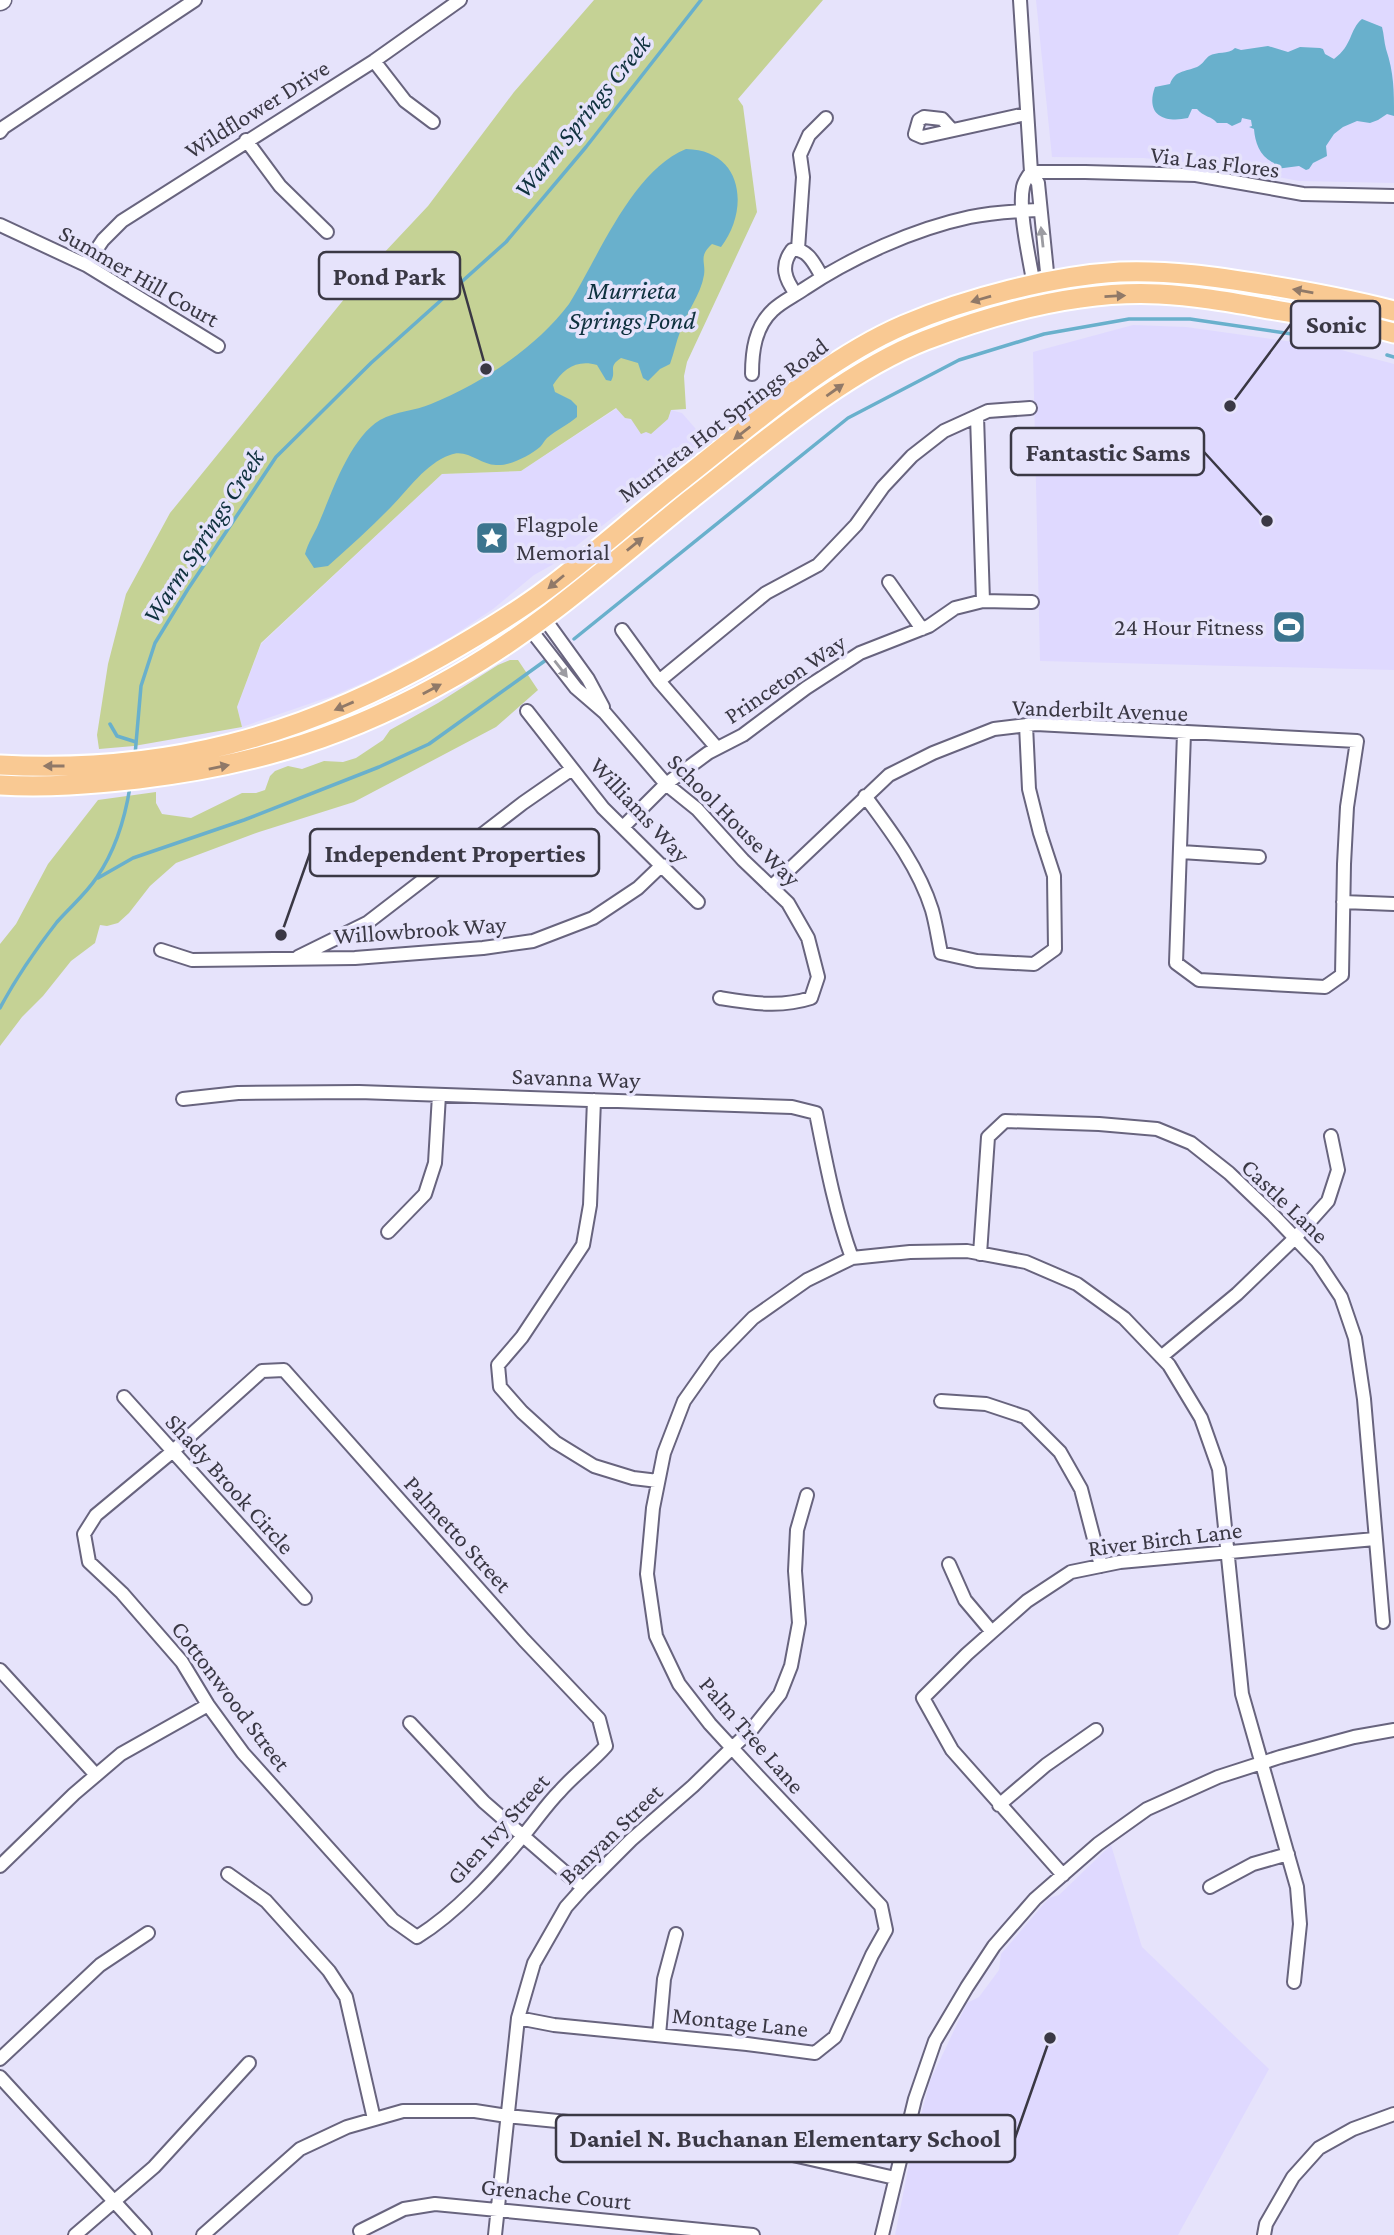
<svg xmlns="http://www.w3.org/2000/svg" width="1394" height="2235" font-family="'Crimson Pro',serif">
	<style>
		.built { fill: #dfd9ff }
		.green { fill: #c5d295 }
		.water { fill: #69b0cc }
		.lines { fill: none; stroke-linecap: round; stroke-linejoin: round }
		.stream { stroke: #69b0cc; stroke-width: 3.5 }
		.street-casing { stroke: #68647e; stroke-width: 16 }
		.secondary-casing { stroke: #68647e; stroke-width: 21 }
		.primary-casing { stroke: #fff; stroke-width: 23 }
		.street { stroke: #fff; stroke-width: 12 }
		.secondary { stroke: #fff; stroke-width: 18 }
		.primary { stroke: #f9c993; stroke-width: 19 }
		.oneway { fill: #9c9ca2 }
		.oneway2 { fill: #907968 }
		.labels { text-anchor: middle; stroke-width: 7; stroke-linejoin: round; paint-order: stroke }
		.street-label { font-size: 24px; fill: #3a3844; stroke: #e6e3fb }
		.poi-label { font-size: 24px; fill: #3a3844; stroke: #e6e3fb; text-anchor: start }
		.water-label { font-size: 26px; font-style: italic; fill: #0f313e; stroke: #e6e3fb }
		.leader { fill: none; stroke: #3a3844; stroke-width: 2.5 }
		.callout-dot { fill: #3a3844; stroke: #e6e3fb; stroke-width: 2.5 }
		.callout { fill: #e6e3fb; stroke: #3a3844; stroke-width: 2.5 }
		.callout-label { font-size: 26px; text-anchor: middle; font-weight: bold; fill: #3a3844 }
	</style>
	<rect width="100%" height="100%" fill="#e6e3fb"/>
	<path class="built" d="M1036,0h358v183l-95,-2 -83,-16 -73,-7 -91,-1z
		M1133,325l53,2 144,20 64,17v306l-354,-9 -7,-309z
		M622,405l46,14 3,-9 11,3 26,30 -156,122 -18,10 -41,34 -42,28 -77,41 -42,18 -90,31 -5,-20 24,-63 181,-170 79,-3z
		M1111,1845l31,102 127,122 -91,166h-283l17,-86 18,-68 37,-78 12,-6 20,-27 2,-16 48,-56 10,-3z"/>
	<path class="green" d="M594,0h229l-85,99 5,7 14,106 -70,150 -3,14 2,33 -15,1 -3,9 -17,15 -5,-2 -5,2 -10,-15 -6,-1 -9,-10 -95,63 -79,3 -181,169 -24,64 5,20 -108,19 -35,3 -2,-14 11,-71 18,-70 44,-81 197,-242 61,-65 86,-114z
		M510,660h8l20,30 -42,37 -142,75 -95,30 -83,31 -26,23 -21,27 -11,10 -11,3 -7,-1 -5,18 -24,18 -28,35 -21,21 -22,29v-102l16,-20 32,-60 50,-64 58,-8v11l6,11 29,4 51,-25h14l9,-3 5,-14 5,-5 13,-5 14,3 22,-8 19,1 13,-4 27,-18 7,-10 48,-27 60,-38z"/>
	<path class="water" d="M1362,19l20,8c2,7 2,15 4,22 8,24 8,42 8,67l-7,-2 -9,6 -8,3 -13,-2 -14,6 -9,7 -8,12 1,10 -14,7 -4,6 -3,1 -7,-4 -23,3 -2,-6c-14,-6 -19,-20 -20,-34l-5,-2 3,-1 -1,-6 -9,-2 -1,4 -9,4 -5,-3h-10c-5,-7 -14,-6 -20,-14h-5l-4,9c-24,5 -43,-3 -33,-31l15,-3c5,-14 15,-12 27,-17 5,-2 8,-8 12,-11 8,-5 19,-1 26,-8l6,2 27,-4 20,6 12,-5 20,1 3,1 2,5 9,5c19,-14 15,-29 28,-40z
		M686,149c57,1 64,60 35,98l-9,-3c-14,13 -6,17 -8,31 -3,20 -18,37 -24,57 -4,10 -6,21 -10,32l-10,5 -12,12 -5,-3 -5,-15 -17,-5c-14,9 -4,13 -10,23l-5,-1 -9,-15c-20,-6 -34,4 -44,20l2,7 16,8 6,6v11c-9,8 -21,13 -30,21 -3,3 -4,6 -7,9 -11,9 -30,19 -44,18 -16,0 -29,-17 -46,-10 -25,9 -41,34 -59,52 -20,21 -42,40 -63,59l-14,2 -9,-14c3,-11 9,-20 13,-29 14,-32 31,-86 62,-105 16,-9 35,-9 51,-16 50,-20 106,-57 138,-100 30,-48 63,-133 117,-155z"/>
	<g class="lines">
		<path class="stream" d="M1387,355l7,2
			M574,639l274,-221 111,-58 85,-26 85,-15h61l136,20
			M110,724l7,12 19,6
			M135,755l6,-69 14,-43 33,-54 88,-132 95,-94 135,-121 80,-95 115,-147
			M98,878l35,-20 111,-38 135,-53 50,-23 117,-84
			M0,1008c16,-30 36,-59 57,-86 13,-15 29,-28 40,-45 18,-26 28,-59 33,-90"/>
		<defs>
			<path id="street" d="M1020,0l11,172 7,11 10,99v22
				M374,61l31,40 28,21
				M952,130l-10,-11 -18,-2 -5,3 -4,14 7,3 104,-23
				M0,132l4,-5 191,-127
				M246,140l34,46 47,46
				M1031,172h54l111,3 107,19 91,2
				M1031,172c-3,4 -7,10 -8,15 -5,24 7,74 11,99l3,3
				M0,225l86,40 132,81
				M798,249l5,-72 -3,-22 9,-20 17,-17
				M86,265l17,-25 19,-19 252,-160 86,-61
				M796,294c-11,-15 -16,-28 -4,-44 16,-2 23,15 30,27
				M752,374c0,-23 3,-47 21,-64 8,-8 21,-14 31,-21 48,-32 110,-60 166,-72 23,-5 46,-6 69,-7
				M977,416l6,185
				M889,582l33,47
				M531,600l57,79 15,28
				M516,611l60,77 29,25 61,71 31,25 46,51 45,43 20,35 10,39 -7,21c-31,10 -60,5 -91,0
				M622,630l37,51 58,67
				M659,681l107,-88 52,-28 38,-40 27,-38 29,-31 32,-25 44,-20 42,-3
				M527,711l76,97 95,94
				M865,796c26,35 54,72 67,114 4,14 6,29 9,43l36,8 57,3 21,-15 -1,-73 -14,-43 -11,-44 -3,-64
				M623,827l43,-43 42,-31 35,-18 63,-47 54,-35 69,-27 26,-18 28,-7 49,1
				M1181,852l78,5
				M771,887l118,-112 44,-22 61,-24 42,-5 321,17 -10,66 -3,57 -2,111 -17,12 -126,-7 -23,-17 8,-230
				M1343,902l51,2
				M161,950l31,10 163,-2 128,-10 50,-7 60,-23 45,-30 24,-23
				M298,957l69,-34 156,-120 49,-34
				M183,1099l55,-6 121,-1 433,15 24,6c10,50 19,98 36,145
				M594,1100l-4,105 -7,40 -61,92 -24,28 2,22 22,25 33,30 39,24 39,12 25,3
				M388,1232l37,-38 10,-31 4,-68
				M980,1254l8,-117 17,-16 94,3 58,5 34,14 38,30 44,42 44,46 24,36 14,41 9,61 19,223
				M1161,1357l76,-63 58,-56 33,-37 10,-31 -7,-34
				M284,1370l240,270 75,79 7,27c-14,16 -32,29 -46,45 -14,14 -25,31 -38,46 -30,36 -65,75 -105,100l-24,-17 -150,-167 -35,-48 -26,-43 -60,-69 -33,-31 -5,-28 12,-19 77,-64 89,-80z
				M124,1397l181,201
				M941,1401l45,3 39,13 35,35 21,37 20,77
				M949,1564l16,36 27,32
				M0,1670l96,105
				M410,1723l74,79 99,86
				M999,1805l47,-40 50,-35
				M0,1866l74,-72 47,-40 87,-49
				M228,1874l38,27 63,70 17,26 28,122
				M1063,1875l-111,-125 -29,-52 44,-44 60,-53 44,-29 49,-10 255,-23
				M1210,1887l43,-23 35,-10
				M518,2018l36,7 193,19 68,9 20,-16 37,-82 14,-25 -5,-24 -125,-132 -46,-50 -31,-40 -23,-48 -9,-62 6,-66 11,-55 20,-52 31,-44 38,-39 54,-38 45,-22 58,-6 57,-1 59,11 51,22 47,34 45,47 32,53 18,51 23,225 55,193 3,37 -6,58
				M659,2035l5,-56 12,-45
				M0,2059l100,-94 48,-32
				M0,2077l145,158
				M360,2231l44,-22 31,-5 318,31
				M75,2235l79,-68 95,-104
				M203,2235l97,-86 47,-22 56,-16h72l32,5 202,20 186,42
				M495,2235l23,-217 16,-55 32,-56 17,-19 48,-48 62,-54 39,-38 20,-19 28,-35 11,-28 8,-43 -4,-52 2,-41 10,-35
				M882,2235l33,-136 20,-58 32,-54 27,-41 41,-47 63,-55 49,-35 71,-32 62,-20 74,-20 40,-7
				M1264,2235l2,-11 27,-47 26,-29 34,-19 41,-15"/>
			<path id="secondary" d="M0,1l2,-1"/>
			<path id="primary" d="M0,765c164,9 300,-28 442,-109 35,-20 71,-41 104,-66 47,-35 91,-75 137,-111 68,-53 142,-120 221,-154 63,-27 148,-49 216,-53 49,-2 97,5 146,13 43,7 86,15 128,26
				M0,785c46,3 92,-1 138,-6 119,-14 215,-44 319,-104 85,-48 158,-115 234,-176 69,-54 153,-127 235,-159 73,-28 154,-50 233,-46 41,2 81,10 122,17 38,6 76,12 113,22"/>
		</defs>
		<use href="#street" class="street-casing"/>
		<use href="#secondary" class="secondary-casing"/>
		<use href="#primary" class="primary-casing"/>
		<use href="#street" class="street"/>
		<use href="#secondary" class="secondary"/>
		<use href="#primary" class="primary"/>
	</g>
	<defs><path id="oneway-solid" d="M-6-.8H1V-3.2L6.5 0L1 3.2V.8H-6Z" transform="scale(1.75)"/></defs>
	<g class="oneway">
		<use href="#oneway-solid" transform="translate(1042 237) rotate(-96)"/>
		<use href="#oneway-solid" transform="translate(561 669) rotate(52)"/>
	</g>
	<g class="oneway2">
		<use href="#oneway-solid" transform="translate(1303 291) rotate(-170)"/>
		<use href="#oneway-solid" transform="translate(1115 296) rotate(-3)"/>
		<use href="#oneway-solid" transform="translate(981 299) rotate(164)"/>
		<use href="#oneway-solid" transform="translate(835 390) rotate(-35)"/>
		<use href="#oneway-solid" transform="translate(742 433) rotate(142)"/>
		<use href="#oneway-solid" transform="translate(635 544) rotate(-39)"/>
		<use href="#oneway-solid" transform="translate(556 582) rotate(140)"/>
		<use href="#oneway-solid" transform="translate(432 689) rotate(-28)"/>
		<use href="#oneway-solid" transform="translate(344 706) rotate(157)"/>
		<use href="#oneway-solid" transform="translate(54 766) rotate(-180)"/>
		<use href="#oneway-solid" transform="translate(219 767) rotate(-11)"/>
	</g>
	<defs>
		<symbol id="sight-square" viewBox="-11 -11 22 22"><rect x="-9" y="-9" width="18" height="18" rx="4" fill="#3c758f" stroke="#e6e3fb"/><path d="M0-6L1.8-2.2L6-1.7L2.9 1.2L3.7 5.4L0 3.3L-3.7 5.4L-2.9 1.2L-6-1.7L-1.8-2.2Z" fill="#fff"/></symbol>
		<symbol id="stadium-square" viewBox="-11 -11 22 22"><rect x="-9" y="-9" width="18" height="18" rx="4" fill="#3c758f" stroke="#e6e3fb"/><path d="M0-5a6.5 5 0 1 0 0 10a6.5 5 0 1 0 0-10ZM-3.5-1.8h7v3.6h-7Z" fill="#fff"/></symbol>
	</defs>
	<g fill-rule="evenodd">
		<use href="#sight-square" x="473" y="519" width="38" height="38"/>
		<use href="#stadium-square" x="1270" y="608" width="38" height="38"/>
	</g>
	<g class="labels">
		<g class="street-label">
			<text transform="translate(257 109) rotate(-32)" y="8">Wildflower Drive</text>
			<text transform="translate(1215 162) rotate(7)" y="8">Via Las Flores</text>
			<text transform="translate(139 276) rotate(30)" y="8">Summer Hill Court</text>
			<text transform="translate(723 420) rotate(-37)" y="8">Murrieta Hot Springs Road</text>
			<text transform="translate(785 679) rotate(-34)" y="8">Princeton Way</text>
			<text transform="translate(1100 710) rotate(2)" y="8">Vanderbilt Avenue</text>
			<text transform="translate(640 810) rotate(47)" y="8">Williams Way</text>
			<text transform="translate(734 820) rotate(45)" y="8">School House Way</text>
			<text transform="translate(420 930) rotate(-4)" y="8">Willowbrook Way</text>
			<text transform="translate(576 1078) rotate(2)" y="8">Savanna Way</text>
			<text transform="translate(1285 1201) rotate(44)" y="8">Castle Lane</text>
			<text transform="translate(230 1484) rotate(48)" y="8">Shady Brook Circle</text>
			<text transform="translate(458 1534) rotate(48)" y="8">Palmetto Street</text>
			<text transform="translate(1165 1539) rotate(-7)" y="8">River Birch Lane</text>
			<text transform="translate(231 1696) rotate(53)" y="8">Cottonwood Street</text>
			<text transform="translate(752 1735) rotate(49)" y="8">Palm Tree Lane</text>
			<text transform="translate(498 1829) rotate(-48)" y="8">Glen Ivy Street</text>
			<text transform="translate(611 1834) rotate(-44)" y="8">Banyan Street</text>
			<text transform="translate(740 2022) rotate(6)" y="8">Montage Lane</text>
			<text transform="translate(556 2194) rotate(6)" y="8">Grenache Court</text>
		</g>
		<g class="poi-label">
			<text x="516" y="532">Flagpole<tspan x="516" dy="28">Memorial</tspan></text>
			<text x="1264" y="635" text-anchor="end">24 Hour Fitness</text>
		</g>
		<g class="water-label">
			<text transform="translate(582 116) rotate(-51)" y="9">Warm Springs Creek</text>
			<text x="632" y="299">Murrieta<tspan x="632" dy="30">Springs Pond</tspan></text>
			<text transform="translate(203 536) rotate(-57)" y="9">Warm Springs Creek</text>
		</g>
	</g>
	<path class="leader" d="M486 369L460 276M1230 406L1291 324M1267 521L1204 452M281 935L310 853M1050 2038L1015 2138"/>
	<g class="callout-dot">
		<circle cx="486" cy="369" r="7"/>
		<circle cx="1230" cy="406" r="7"/>
		<circle cx="1267" cy="521" r="7"/>
		<circle cx="281" cy="935" r="7"/>
		<circle cx="1050" cy="2038" r="7"/>
	</g>
	<g class="callout">
		<rect x="319" y="252" width="141" height="47" rx="7"/>
		<rect x="1291" y="301" width="89" height="47" rx="7"/>
		<rect x="1011" y="428" width="193" height="47" rx="7"/>
		<rect x="310" y="829" width="289" height="47" rx="7"/>
		<rect x="556" y="2115" width="459" height="47" rx="7"/>
	</g>
	<g class="callout-label">
		<text x="389" y="285">Pond Park</text>
		<text x="1336" y="333">Sonic</text>
		<text x="1108" y="461">Fantastic Sams</text>
		<text x="455" y="862">Independent Properties</text>
		<text x="785" y="2147">Daniel N. Buchanan Elementary School</text>
	</g>
</svg>
